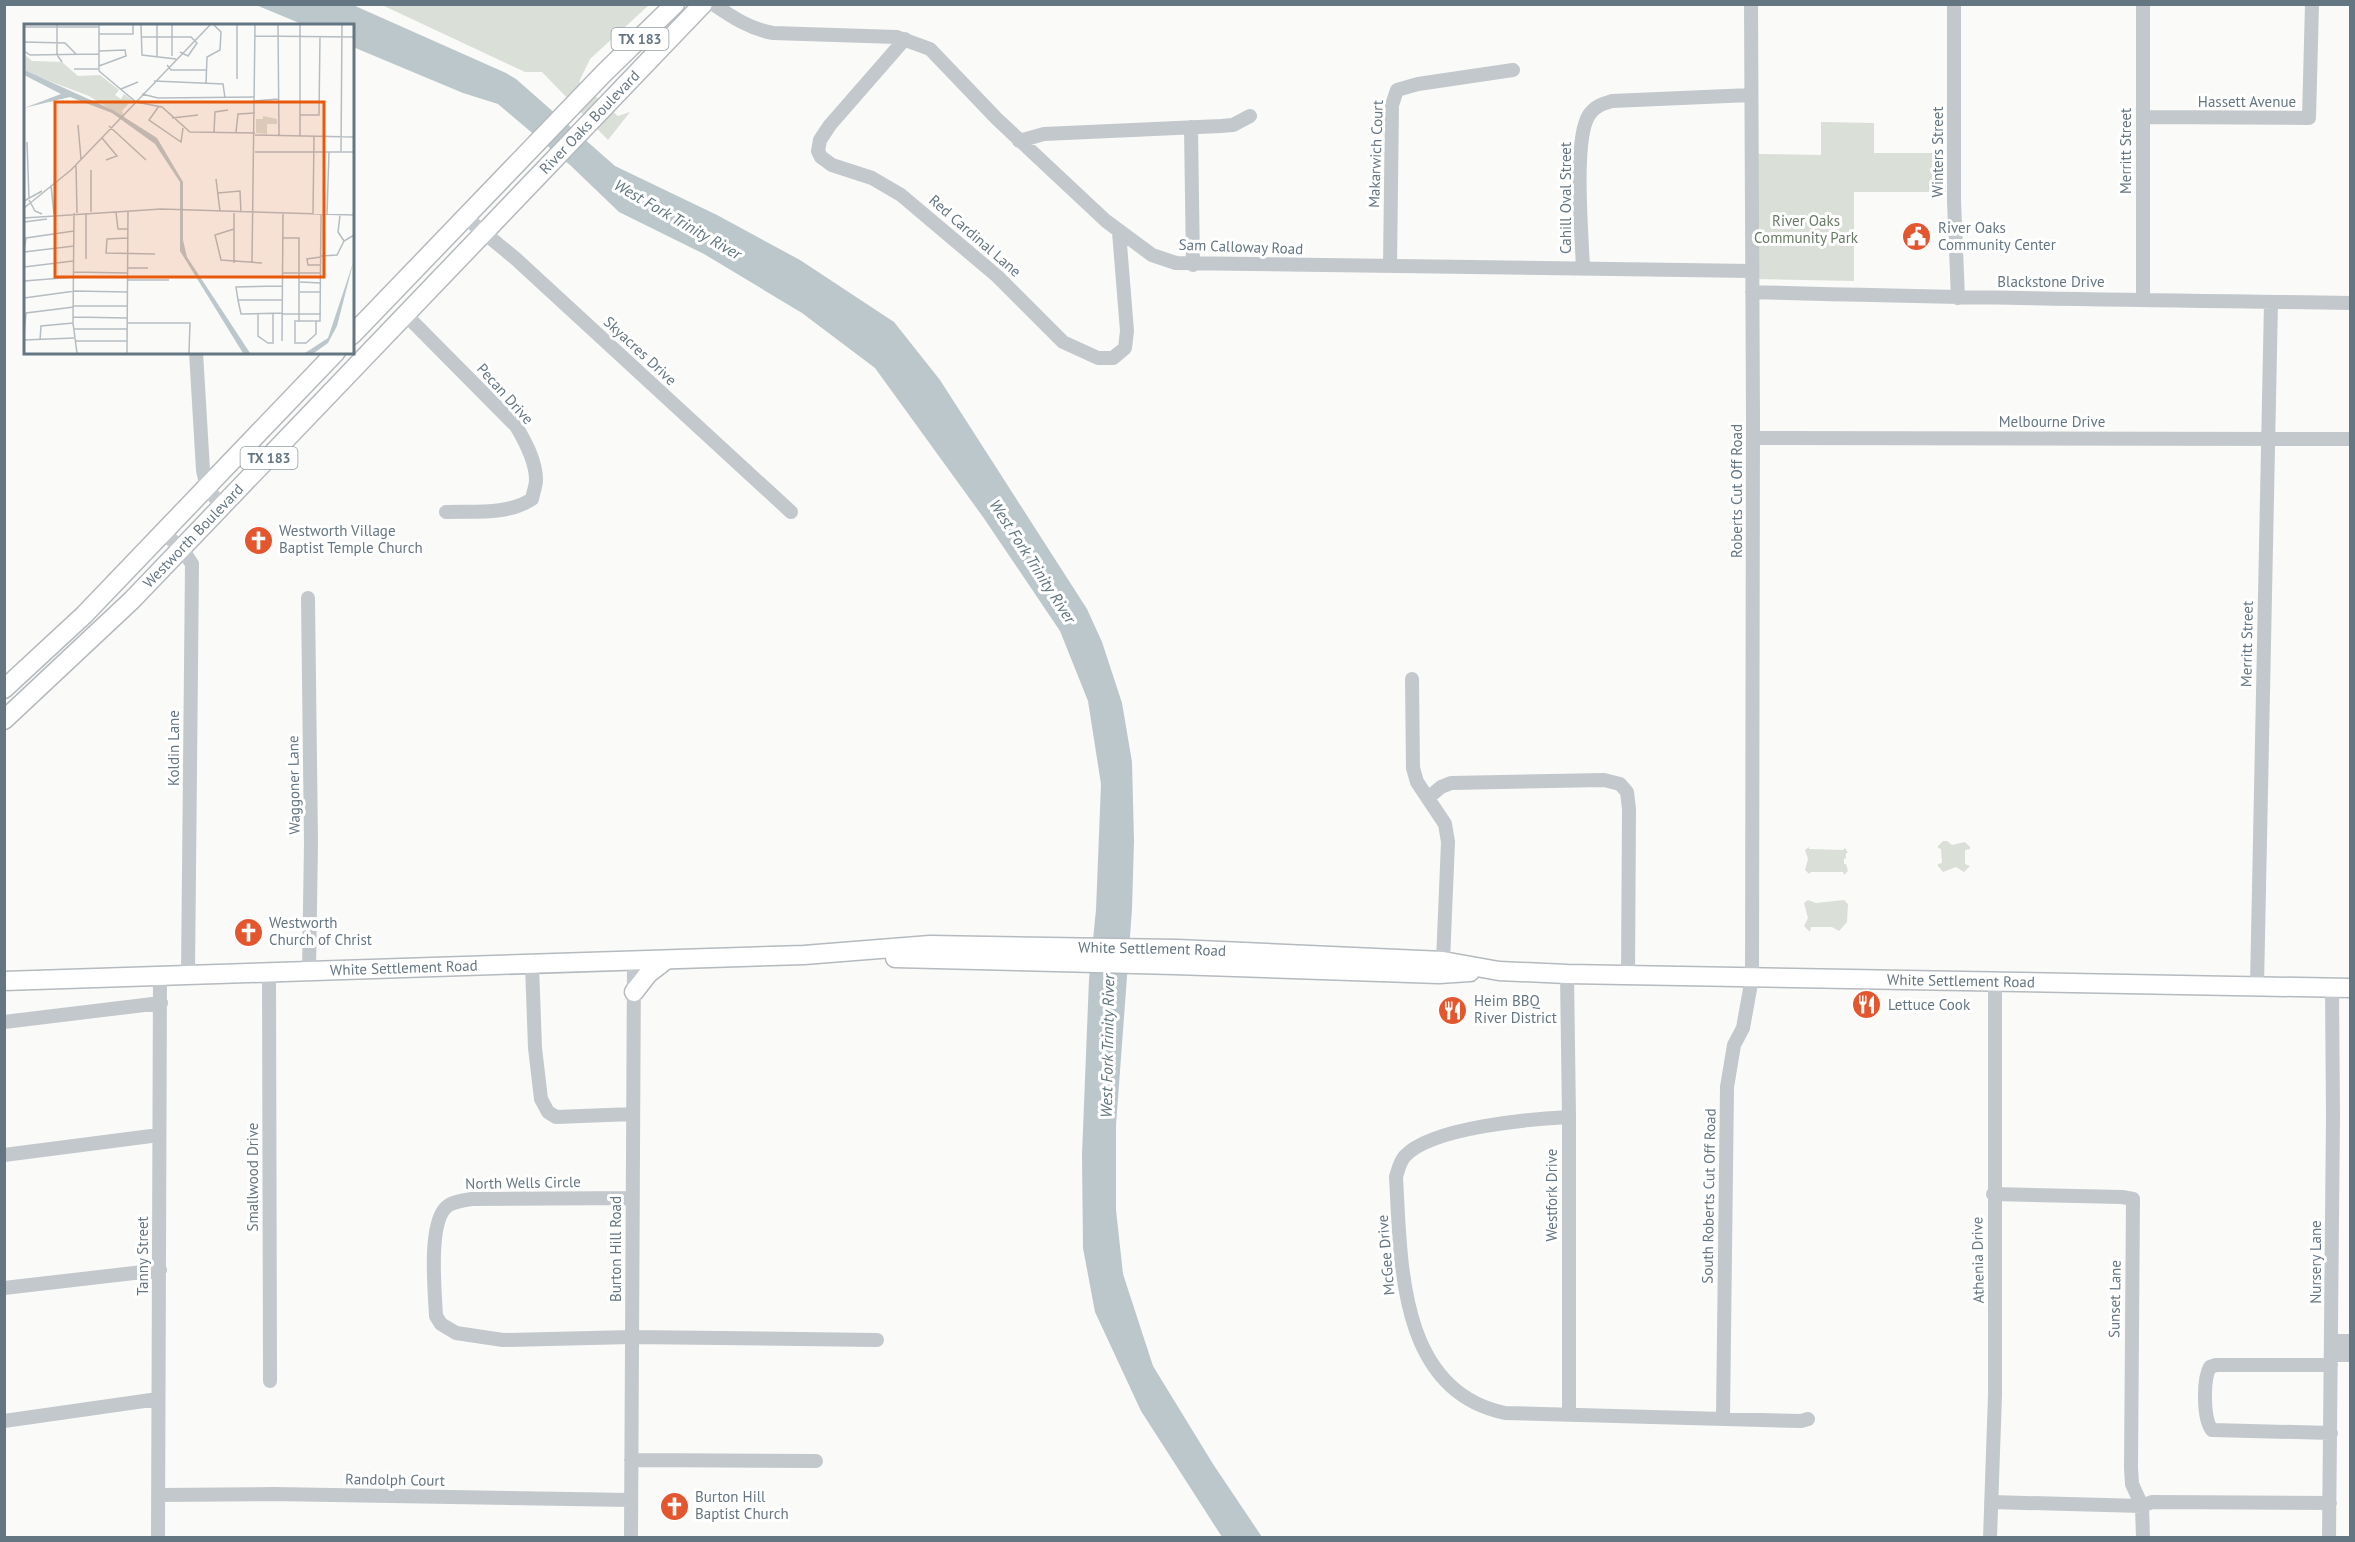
<svg xmlns="http://www.w3.org/2000/svg" width="2355" height="1542" font-family="'PT Sans',sans-serif">
	<style>
		.green { fill: #dadfd7 }
		.water { fill: #bbc7cb }
		.lines { fill: none; stroke-linecap: round; stroke-linejoin: round }
		.major-casing { stroke: #b5babe; stroke-width: 21 }
		.minor { stroke: #c3c8cc; stroke-width: 14 }
		.major { stroke: #fff; stroke-width: 18 }
		.labels { text-anchor: middle; stroke-width: 6; stroke-linejoin: round; paint-order: stroke }
		.shield { fill: #fff; stroke: #939fa8; stroke-width: 1.5 }
		.shield-label { font-size: 14px; font-weight: bold; fill: #657683 }
		.street-label { font-size: 15px; fill: #657683; stroke: #fff }
		.park-label { font-size: 15px; fill: #687a64; stroke: #fff }
		.poi-label { font-size: 15px; fill: #657683; stroke: #fff; text-anchor: start }
		.water-label { font-size: 16px; font-style: italic; fill: #60757c; stroke: #fff }
		.inset-road { fill: none; stroke: #b5bdc2; stroke-width: 1.5 }
		.view { fill: #e8590c; fill-opacity: 0.15; stroke: #e8590c; stroke-width: 3 }
		.inset-edge { fill: none; stroke: #657683; stroke-width: 3 }
	</style>
	<rect width="100%" height="100%" fill="#fafaf8"/>
	<path class="green" d="M382,5h267l-59,54 -11,23 39,34 12,-4 -22,28 -66,-68h-17z
		M1821,122l53,1v30h70l2,39h-92v89l-96,-2v-125l63,1z
		M1943,841h4l5,4 13,-3 5,5v2l-5,1v14l5,2 -6,6 -8,-5 -13,5 -5,-6v-2l4,-1 -1,-14 -3,-1v-2z
		M1809,847v2l34,1 2,-2 3,5h-2v5l-2,1v5h2l2,7 -4,4 -1,-3h-32l-2,2 -4,-4 3,-11 -3,-9z
		M1808,900l8,3 28,-3 4,4 -1,18 -8,9 -7,-4h-21l-1,5 -6,-6 4,-8 -4,-15z"/>
	<path class="water" d="M256,5h97l153,68 10,6 99,87 102,49 83,45 94,62 46,58 147,229 15,33 20,61 10,59 2,79 -2,68 -16,216v85l7,64 30,92 60,98 49,73h-40l-81,-126 -46,-99 -12,-64 -1,-93 7,-176 7,-69 5,-126 -13,-83 -28,-70 -77,-114 -108,-149 -73,-55 -98,-59 -85,-42 -49,-47 -72,-61 -35,-11 -110,-46 -1,-21 -48,-1z"/>
	<g class="lines">
		<defs>
			<g id="major">
				<path d="M352,335l252,-262 71,-69"/>
				<path d="M4,689l80,-74 252,-263"/>
				<path id="s1" d="M4,720l128,-120 571,-596"/>
				<path d="M895,958l280,7 264,9 31,-2"/>
				<path id="s2" d="M4,981l800,-26 126,-10 247,4 266,12 56,10 68,3 783,14"/>
				<path d="M634,992l14,-18 18,-14"/>
			</g>
		</defs>
		<use href="#major" class="major-casing"/>
		<path class="minor" d="M713,4c19,13 37,25 60,29l124,4 33,12 67,70 109,102 46,34 24,8 576,8
			M1954,4v197l4,97
			M905,39l-75,86 -10,15 -2,11 3,6 11,8 40,13 29,17 96,81 66,66 35,16h15l12,-10 2,-17 -8,-99
			M2143,117l166,1 3,-114
			M1191,127l2,138
			M1019,141l25,-7 177,-8 12,-1 17,-9
			M465,217l51,42 275,253
			M1390,266l2,-161 5,-15 21,-6 95,-14
			M1583,269c-1,-32 -10,-130 6,-154 6,-9 13,-11 23,-14l139,-6
			M1752,292c200,6 399,8 598,11
			M2143,298v-294
			M406,315l110,111c9,15 20,35 20,54 0,6 -3,13 -4,19 -24,16 -58,12 -86,13
			M196,352l7,118 4,19 16,17
			M1753,438l597,1
			M164,533l18,16 10,15 -4,410
			M308,598l3,245 -2,129
			M1412,679l1,89 4,14 28,42 3,18 -5,119
			M1428,798l13,-11 10,-4 153,-3 16,4 7,8 2,17 -1,167
			M532,965l3,83 6,51 7,13 8,5 77,-3
			M269,973l1,408
			M1567,974l2,143v298
			M2257,986l14,-684
			M4,1022l157,-19
			M1569,1117c-38,2 -137,10 -164,39 -5,5 -7,14 -9,21 5,85 2,214 109,236l296,8 7,-2
			M4,1155l155,-20
			M1993,1194l129,3 11,2 -2,269 1,16 10,22 1,32
			M633,1198l-161,1c-7,1 -16,2 -23,6 -22,13 -14,87 -13,111l5,8 15,9 47,7 129,-3 245,3
			M4,1288l156,-18
			M2332,1341h18
			M2331,1355h19
			M1723,1418l4,-331 7,-42 9,-17 9,-50 1,-559 -2,-415
			M4,1421l154,-22
			M2331,1433l-119,-3c-9,-11 -9,-51 -2,-63l6,-2h115
			M631,1460l185,1
			M158,1495l115,-1 358,6
			M1991,1502l151,4 10,-4 178,1
			M158,1538l2,-563
			M631,1538l3,-577
			M1990,1538l5,-143v-413
			M2329,1538l4,-422 -1,-129"/>
		<use href="#major" class="major"/>
	</g>
	<defs>
		<symbol id="civic-disc" viewBox="-11 -11 22 22"><circle r="9.5" fill="#e4572e" stroke="#fff"/><path d="M-.6-6.5H3V-4.5H.6V-3L4-1V1h2V6H-6V1h2V-1L-.6-3ZM-1.2 2.5V6h2.4V2.5Z" fill="#fff"/></symbol>
		<symbol id="church-disc" viewBox="-11 -11 22 22"><circle r="9.5" fill="#e4572e" stroke="#fff"/><path d="M-1.2-6h2.4v3.5h3.3v2.4h-3.3V6h-2.4V-.1h-3.3v-2.4h3.3Z" fill="#fff"/></symbol>
		<symbol id="restaurant-disc" viewBox="-11 -11 22 22"><circle r="9.5" fill="#e4572e" stroke="#fff"/><path d="M-5-6h1v4h1v-4h1v4h1v-4h1v5L-1.5 .5V6h-2V.5L-5-1ZM5-6V6H3V1.5H1.5Q1.5-4 5-6Z" fill="#fff"/></symbol>
	</defs>
	<g fill-rule="evenodd">
		<use href="#civic-disc" x="1900" y="220" width="33" height="33"/>
		<use href="#church-disc" x="242" y="524" width="33" height="33"/>
		<use href="#church-disc" x="232" y="916" width="33" height="33"/>
		<use href="#restaurant-disc" x="1850" y="988" width="33" height="33"/>
		<use href="#restaurant-disc" x="1436" y="994" width="33" height="33"/>
		<use href="#church-disc" x="658" y="1490" width="33" height="33"/>
	</g>
	<g class="labels">
		<g class="shield">
			<rect x="611.5" y="28" width="57" height="22" rx="4.5"/>
			<rect x="240.5" y="447" width="57" height="22" rx="4.5"/>
		</g>
		<g class="shield-label">
			<text x="640" y="44">TX 183</text>
			<text x="269" y="463">TX 183</text>
		</g>
		<g class="street-label">
			<text x="2247" y="107">Hassett Avenue</text>
			<text dy="5" stroke="none"><textPath href="#s1" startOffset="837">River Oaks Boulevard</textPath></text>
			<text transform="translate(2126 151) rotate(-90)" y="5">Merritt Street</text>
			<text transform="translate(1938 152) rotate(-90)" y="5">Winters Street</text>
			<text transform="translate(1376 154) rotate(-88)" y="5">Makarwich Court</text>
			<text transform="translate(1566 198) rotate(-90)" y="5">Cahill Oval Street</text>
			<text transform="translate(975 236) rotate(41)" y="5">Red Cardinal Lane</text>
			<text transform="translate(1241 247) rotate(2)" y="5">Sam Calloway Road</text>
			<text x="2051" y="287">Blackstone Drive</text>
			<text transform="translate(640 351) rotate(43)" y="5">Skyacres Drive</text>
			<text transform="translate(505 394) rotate(48)" y="5">Pecan Drive</text>
			<text x="2052" y="427">Melbourne Drive</text>
			<text transform="translate(1737 491) rotate(-90)" y="5">Roberts Cut Off Road</text>
			<text dy="5" stroke="none"><textPath href="#s1" startOffset="264">Westworth Boulevard</textPath></text>
			<text transform="translate(2247 644) rotate(-89)" y="5">Merritt Street</text>
			<text transform="translate(174 748) rotate(-90)" y="5">Koldin Lane</text>
			<text transform="translate(294 785) rotate(-91)" y="5">Waggoner Lane</text>
			<text dy="5" stroke="none"><textPath href="#s2" startOffset="1149">White Settlement Road</textPath></text>
			<text dy="5" stroke="none"><textPath href="#s2" startOffset="400">White Settlement Road</textPath></text>
			<text dy="5" stroke="none"><textPath href="#s2" startOffset="1959">White Settlement Road</textPath></text>
			<text transform="translate(253 1177) rotate(-90)" y="5">Smallwood Drive</text>
			<text transform="translate(523 1183) rotate(-1)" y="5">North Wells Circle</text>
			<text transform="translate(1552 1195) rotate(-90)" y="5">Westfork Drive</text>
			<text transform="translate(1709 1196) rotate(-89)" y="5">South Roberts Cut Off Road</text>
			<text transform="translate(616 1249) rotate(-90)" y="5">Burton Hill Road</text>
			<text transform="translate(1386 1255) rotate(-95)" y="5">McGee Drive</text>
			<text transform="translate(143 1256) rotate(-90)" y="5">Tanny Street</text>
			<text transform="translate(1978 1260) rotate(-91)" y="5">Athenia Drive</text>
			<text transform="translate(2316 1262) rotate(-90)" y="5">Nursery Lane</text>
			<text transform="translate(2115 1299) rotate(-89)" y="5">Sunset Lane</text>
			<text transform="translate(395 1480) rotate(1)" y="5">Randolph Court</text>
		</g>
		<g class="park-label">
			<text x="1806" y="226">River Oaks<tspan x="1806" dy="17">Community Park</tspan></text>
		</g>
		<g class="poi-label">
			<text x="1938" y="233">River Oaks<tspan x="1938" dy="17">Community Center</tspan></text>
			<text x="279" y="536">Westworth Village<tspan x="279" dy="17">Baptist Temple Church</tspan></text>
			<text x="269" y="928">Westworth<tspan x="269" dy="17">Church of Christ</tspan></text>
			<text x="1474" y="1006">Heim BBQ<tspan x="1474" dy="17">River District</tspan></text>
			<text x="1888" y="1010">Lettuce Cook</text>
			<text x="695" y="1502">Burton Hill<tspan x="695" dy="17">Baptist Church</tspan></text>
		</g>
		<g class="water-label">
			<text transform="translate(678 219) rotate(30)" y="6">West Fork Trinity River</text>
			<text transform="translate(1033 561) rotate(57)" y="6">West Fork Trinity River</text>
			<text transform="translate(1107 1046) rotate(-89)" y="6">West Fork Trinity River</text>
		</g>
	</g>
	<g transform="translate(24 24)">
		<rect width="330" height="330" fill="#fafaf8"/>
		<path d="M0,30l8,7 30,1 16,14 22,-1 19,15 -4,5 6,4 3,-5 8,6 -10,11 3,7 -36,-22 -61,-23 -4,-3zM239,92l14,3v5h-10v10l-11,-1v-14h7z" fill="#dadfd7"/>
		<path d="M0,46l89,40 44,28 26,44v58l4,17 63,96h-7l-5,-8 -58,-94v-69l-25,-38 -43,-31 -42,-16 -46,11 37,-14 -37,-19zM330,236l-17,66 -9,17 -14,10h-9l23,-15z" fill="#bbc7cb"/>
		<path class="inset-road" d="M33,1v30l5,7M75,1v46l37,31 26,5 28,25 65,1M117,1l1,30 34,4M213,1v54M254,1l1,111M0,3h75M75,10h34v-9M231,12l99,1M117,13h50l6,6 -9,13 -8,-4M0,18l41,1 11,11M0,27l6,4 69,-1M133,32v-31M148,32v-31M143,41l4,5h35M75,42l27,-10 -1,-6 -26,1M50,45h24M130,57l69,3 2,14M182,60l1,-27 13,-7 1,-18 -7,-7M97,65l17,-7M118,70l16,4 97,-1M231,77l23,-2M135,82l-10,14 32,22 2,-14M276,91h19l1,-78M148,94l26,-3M54,101l3,34M85,102l37,34M190,108l1,-20 13,-2M212,108l2,-18 17,-1M231,111l99,2M276,112v-111M78,114l15,18 -11,4M3,118l2,57M317,127l1,-126M231,128h99M52,140l1,49M67,146v42M192,155l4,32M27,161l3,29M194,169l22,-2 1,22M5,176l6,11 7,3M0,177l18,-10M0,184l47,-38 139,-145M92,188l2,17h10M50,189l-1,110 4,30M62,189v46M210,189v50M289,190l1,-78M303,190l2,-62M316,191l-2,17 6,9M0,194l137,-9 193,6M0,198l23,-3M210,205l-19,6 6,25 41,3M104,214l-21,1 -1,14 49,1M259,214h16v83M0,228l2,-14 48,-7M0,228l50,-6M297,232l16,-1 7,-14 10,-6M228,239l3,-238M297,241h-13l-1,-6 14,-2M0,243l49,-6M103,244h21M50,248l53,1M258,249h39M103,256h42M0,257l50,-4M276,258l21,1M276,268h21M0,274l51,-7 52,1M214,276l3,14 41,-1M258,276h-44l-2,-13 46,-1M50,282h53M234,290v22l10,7h5v-29M258,290h39M49,293l54,1M292,297h4l1,-107M292,297v13l-10,9h-11v-22zM103,299h63l-1,30M50,305h53M0,311l2,-22 48,-6M0,316l50,-2M16,316l1,-14 32,-3M52,317h51M258,317l1,-127M103,329l1,-142"/>
		<path class="view" d="M31,78h269v175h-269z"/>
		<rect width="330" height="330" class="inset-edge"/>
	</g>
	<rect width="2355" height="1542" fill="none" stroke="#657683" stroke-width="12"/>
</svg>
